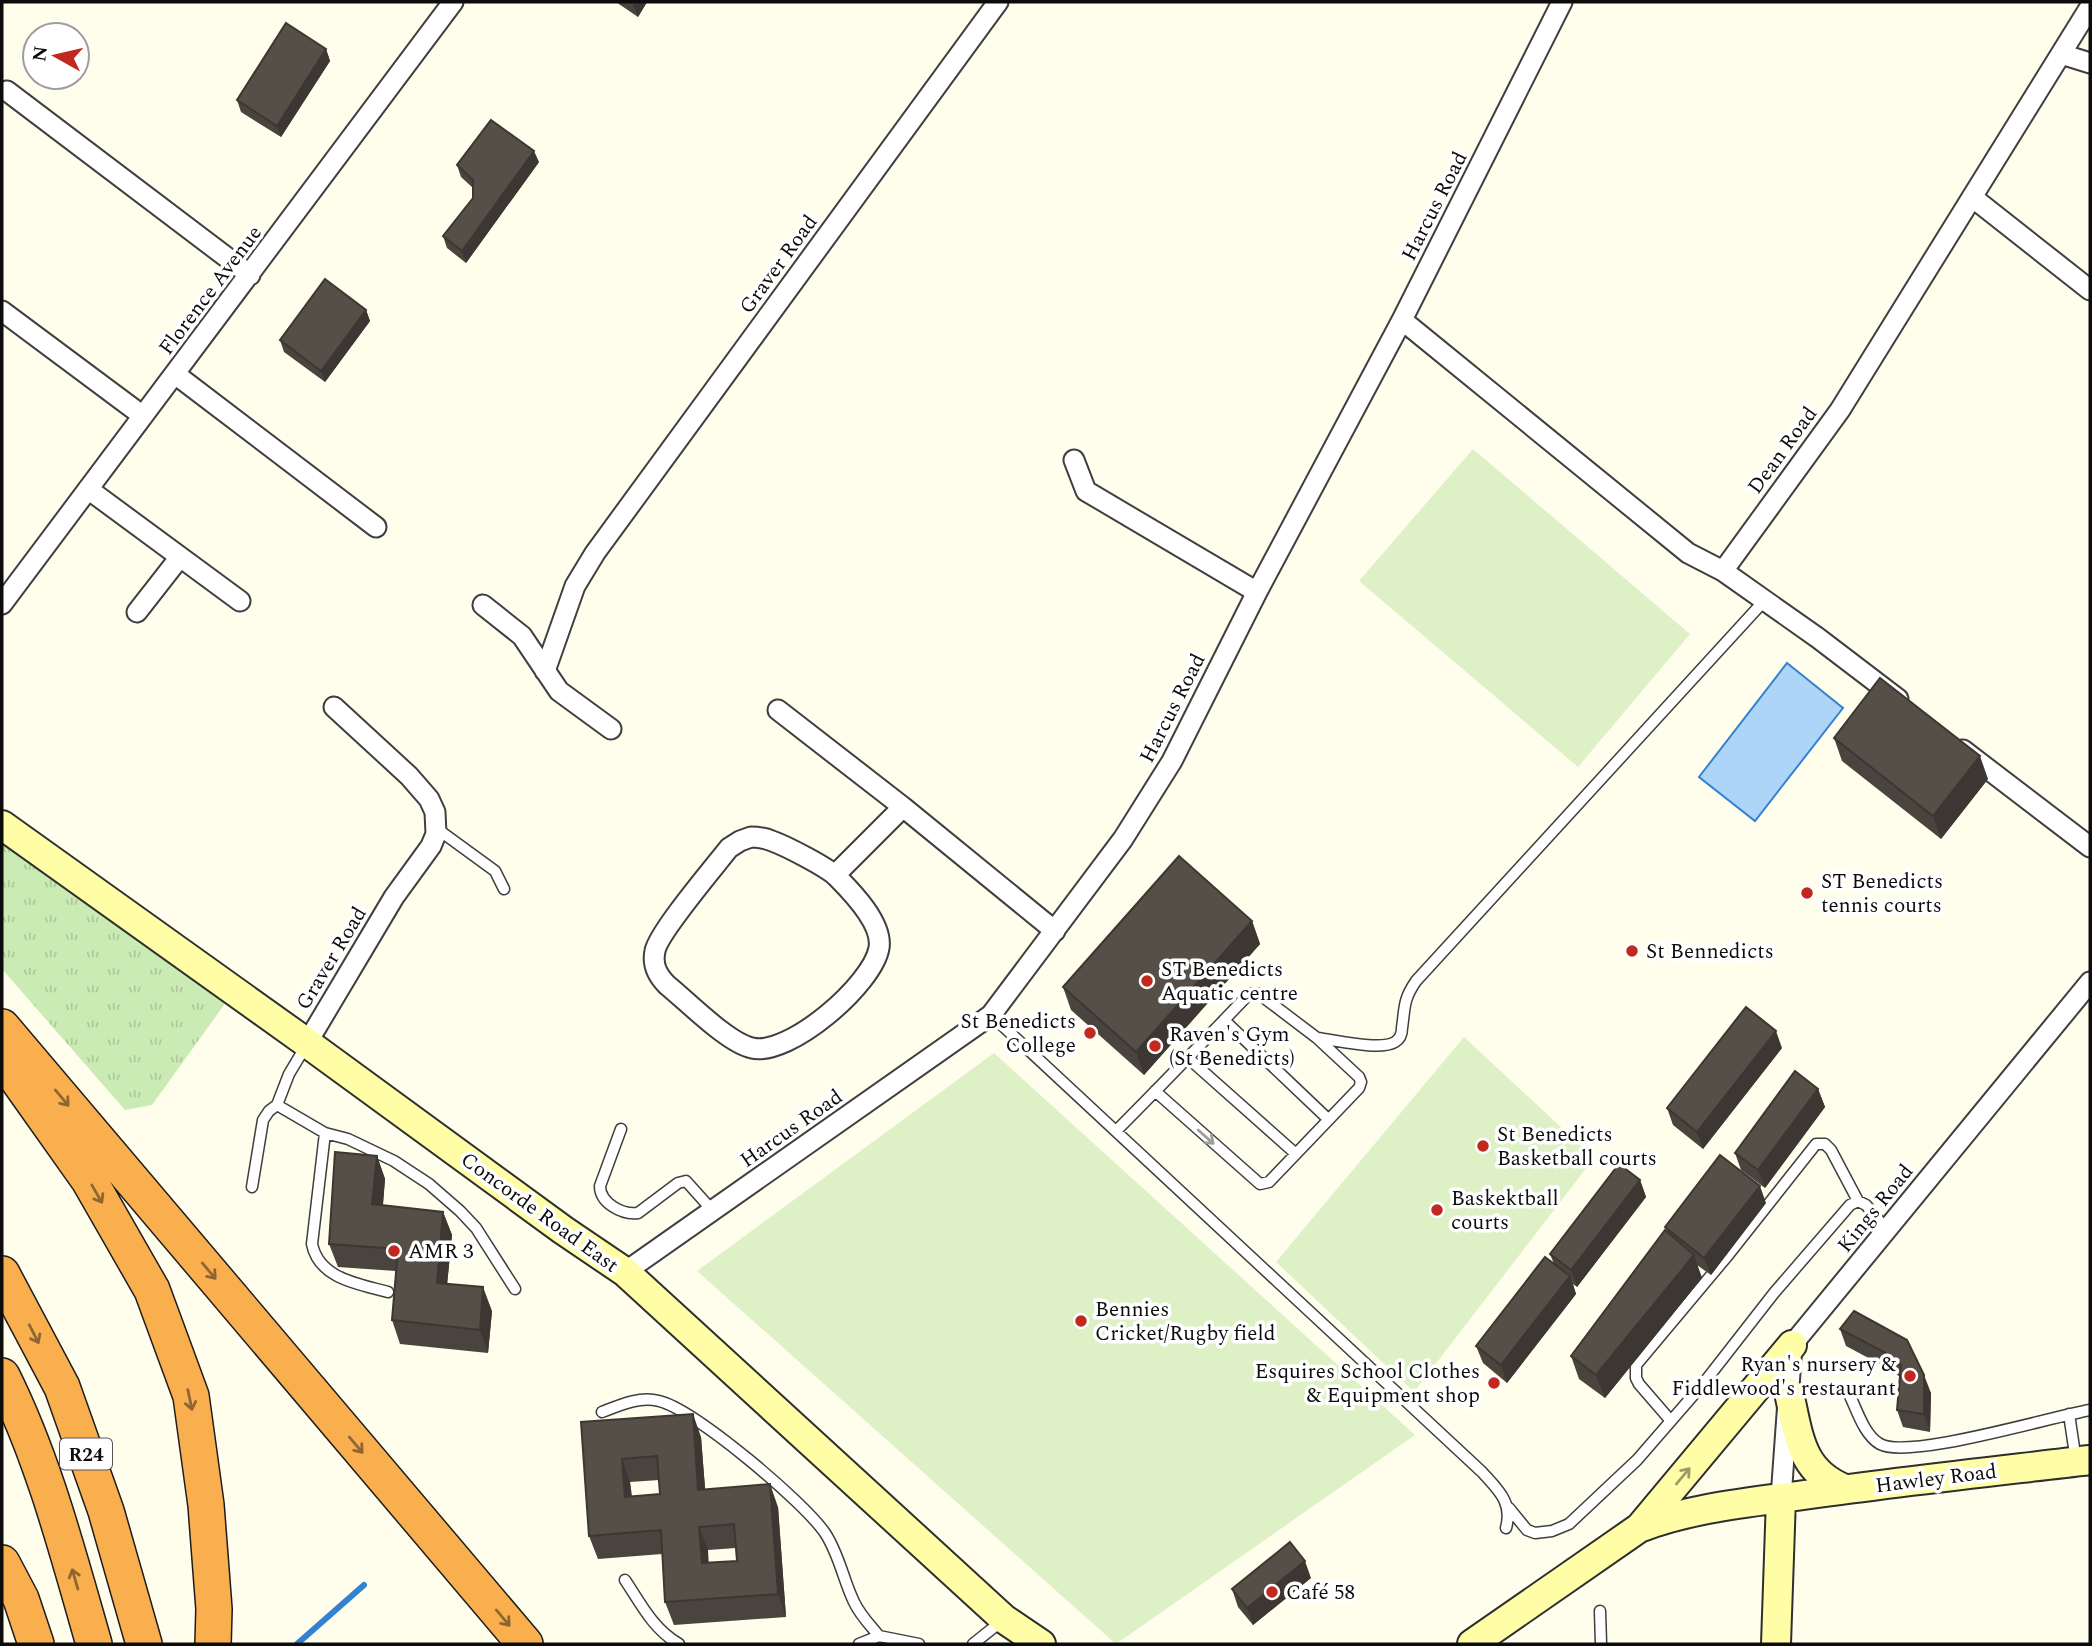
<svg xmlns="http://www.w3.org/2000/svg" width="2092" height="1646" font-family="Spectral,serif">
	<style>
		.grass { fill: url(#grass-tufts) }
		.pitch { fill: #def1c6 }
		.water { fill: #aed5f8; stroke: #3382d2; stroke-width: 2 }
		.lines { fill: none; stroke-linecap: round; stroke-linejoin: round }
		.stream { stroke: #3382d2; stroke-width: 6 }
		.lane-casing { stroke: #3f3f3f; stroke-width: 13 }
		.street-casing { stroke: #3f3f3f; stroke-width: 23 }
		.secondary-casing { stroke: #2e2e2e; stroke-width: 32 }
		.highway-casing { stroke: #1d1d1d; stroke-width: 38 }
		.lane { stroke: #fff; stroke-width: 10 }
		.street { stroke: #fff; stroke-width: 19 }
		.secondary { stroke: #fffea7; stroke-width: 28 }
		.highway { stroke: #faaf4f; stroke-width: 35 }
		.wall { fill: #49443e; fill-rule: evenodd }
		.shaded-wall { fill: #3c3732 }
		.building { fill: #554f48; stroke: #3c3732; stroke-width: 2; fill-rule: evenodd }
		.oneway { stroke: #8f6631 }
		.oneway2 { stroke: #9e9e9e }
		.oneway3 { stroke: #9e9d69 }
		.poi-dot { fill: #c1281f; stroke: #fff; stroke-width: 2.5 }
		.labels { text-anchor: middle; stroke-width: 7; stroke-linejoin: round; paint-order: stroke }
		.shield { fill: #fff; stroke: #555; stroke-width: 2 }
		.shield-label { font-size: 19px; font-weight: bold; fill: #0c0c0c }
		.street-label { font-size: 21px; fill: #0c0c0c; stroke: #fff }
		.poi-label { font-size: 21px; fill: #0c0c0c; stroke: #fff; text-anchor: start }
	</style>
	<defs>
		<pattern id="grass-tufts" width="24" height="20" patternUnits="userSpaceOnUse" patternTransform="scale(1.75)"><rect width="24" height="20" fill="#cbebb4"/><path d="M3 7l-1-3M5 7V3M7 7l1-3M15 17l-1-3M17 17v-4M19 17l1-3" fill="none" stroke="#adc89a"/></pattern>
	</defs>
	<rect width="100%" height="100%" fill="#fffdec"/>
	<path class="grass" d="M2,837l221,141 1,27 -72,100 -27,5 -123,-141z"/>
	<path class="pitch" d="M1473,449l217,185 -112,133 -219,-186z
		M1464,1037l130,121 -180,234 -138,-130z
		M994,1053l421,382 -299,209 -419,-373z"/>
	<path class="water" d="M1787,663l56,45 -88,113 -56,-44z"/>
	<g class="lines">
		<path class="stream" d="M297,1644l67,-59"/>
		<defs>
			<path id="lane" d="M436,828l59,43 9,18
				M991,1015l491,457c16,18 31,30 24,56
				M1224,1020l104,99
				M1317,1038c19,2 63,13 78,4 5,-3 7,-8 7,-14 3,-21 1,-28 14,-47l348,-380
				M1188,1058l108,96
				M277,1105l48,28 23,6 46,22 35,23 31,27 16,17 39,61
				M621,1129l-21,57c0,17 22,29 38,27l40,-30 8,-2 26,29
				M1116,1131c45,-45 89,-91 133,-137h10l58,44 42,39 2,5 -2,6 -90,94 -9,2 -105,-93
				M325,1133l-13,111c7,35 47,40 76,48
				M252,1187l11,-67 6,-9 8,-6 12,-31 18,-30
				M1849,1394c8,16 15,41 31,50 28,16 170,-27 210,-34
				M602,1412c18,-7 37,-16 57,-11 35,8 145,101 166,132 14,21 18,46 29,69 6,13 16,23 25,34l40,8
				M2069,1414l7,47
				M1671,1421l-32,-37 -3,-6v-13l93,-111 87,-110h9l6,6 27,51
				M1509,1508l18,22 8,3 17,-2 17,-7 68,-64 66,-76 71,-91 76,-88 8,-4 8,4 21,25
				M625,1580c16,24 28,49 54,64
				M1600,1611l1,33
				M859,1644l20,-8
				M973,1644l30,-24"/>
			<path id="street" d="M2061,54l29,9
				M7,91l243,184
				M1972,197l118,93
				M2,311l141,105
				M1402,320l286,233 35,18 117,-161 250,-403
				M175,374l201,153
				M1074,460l12,31 171,101
				M88,489l152,112
				M1723,571l95,67 80,61
				M2,604l451,-602
				M483,605l39,31 37,55 52,38
				M137,612l43,-55
				M545,671l30,-85 20,-33 403,-551
				M778,710l125,97
				M1963,750l127,97
				M751,837c7,0 14,1 21,4 14,5 55,26 65,36 16,16 46,47 42,71 -6,36 -90,109 -127,100 -24,-5 -64,-46 -85,-63 -10,-10 -15,-20 -12,-34 3,-18 60,-85 74,-103l11,-7z
				M835,875l68,-68 152,124
				M307,1043l87,-146 37,-51 5,-12 -1,-22 -6,-13 -20,-23 -75,-69
				M625,1272l366,-257 132,-176 49,-78 85,-169 145,-272 160,-318
				M1781,1498l11,-153 298,-363"/>
			<path id="secondary" d="M2,825l305,218 256,187 62,42 379,347 37,25
				M1789,1393c10,43 11,78 56,96
				M1641,1526l151,-181
				M1472,1644l167,-116c54,-21 115,-26 172,-34 93,-13 186,-23 279,-34
				M1776,1644l5,-146"/>
			<path id="highway" d="M2,1027l523,617
				M6,1063l83,117 63,110 39,106 15,109 8,104 -1,35
				M2,1274l60,113 44,124 38,133
				M2,1376c42,84 66,178 92,268
				M2,1563l19,36 15,45"/>
		</defs>
		<use href="#lane" class="lane-casing"/>
		<use href="#street" class="street-casing"/>
		<use href="#secondary" class="secondary-casing"/>
		<use href="#highway" class="highway-casing"/>
		<use href="#lane" class="lane"/>
		<use href="#street" class="street"/>
		<use href="#secondary" class="secondary"/>
		<use href="#highway" class="highway"/>
	</g>
	<path class="wall" d="M616,2h31l-9,15z
		M326,49l4,12 -49,76 -40,-25 -4,-12z
		M539,162l-73,101 -19,-15 -4,-12 30,-38v-10l-12,-11 -4,-12z
		M366,310l4,11 -45,61 -41,-30 -4,-12z
		M1834,738l154,41 -47,60 -99,-78z
		M1252,921l8,23 -116,131 -73,-65 -8,-23z
		M1782,1048l-79,101 -30,-24 -6,-17z
		M1818,1089l7,18 -60,81 -24,-18 -6,-17z
		M377,1156l8,23 -2,26 60,7 9,23 -5,49 45,27 -4,42 -88,-9 -8,-24 4,-49 -58,-4 -9,-23z
		M1640,1180l6,17 -69,90 -4,-3 3,10 -69,89 -24,-20 -7,-17 78,-82 -4,-10z
		M1766,1203l-55,72 -14,-10 5,13 -97,120 -26,-19 -8,-23 96,-124 -2,-5z
		M1854,1311l77,82 -1,39 -27,-5 -6,-17 3,-33 -9,-7 -45,-24 -6,-17z
		M581,1422l120,15 4,52 73,18 8,110 -112,8 -9,-23 -3,-48 -64,5 -9,-23zM659,1480l1,14 -28,2 -2,-14zM736,1548l1,13 -29,2v-13z
		M1311,1578l-58,47 -15,-18 -6,-18z"/>
	<path class="shaded-wall" d="M636,2h11l-9,15 -5,-12z
		M326,49l4,12 -49,76 -4,-11z
		M534,151l5,11 -73,101 -4,-12z
		M366,310l4,11 -45,61 -4,-11z
		M1980,756l8,23 -47,60 -8,-23z
		M1252,921l8,23 -116,131 -8,-23z
		M1776,1031l6,17 -79,101 -6,-17z
		M1818,1089l7,18 -60,81 -7,-18z
		M377,1156l8,23 -4,48 -9,-23z
		M1640,1180l6,17 -69,90 -6,-17z
		M1760,1186l6,17 -55,72 -7,-17z
		M443,1212l9,23 -7,71 -8,-23z
		M1694,1255l8,23 -97,120 -9,-23z
		M1570,1276l6,18 -69,89 -6,-18z
		M483,1287l9,24 -4,42 -8,-23z
		M1924,1375l7,18 -1,39 -6,-18z
		M693,1414l8,23 6,76 -9,-23z
		M622,1459l8,23 3,38 -8,-23z
		M770,1484l8,23 8,110 -8,-23z
		M699,1527l9,23 2,36 -8,-23z
		M1305,1561l6,17 -58,47 -6,-17z"/>
	<path class="building" d="M286,23l40,26 -49,77 -40,-26z
		M491,120l43,31 -72,100 -19,-15 30,-38v-18l-16,-15z
		M325,279l41,31 -45,61 -41,-31z
		M1880,678l100,78 -47,60 -99,-78z
		M1179,856l73,65 -116,131 -73,-65z
		M1746,1007l30,24 -79,101 -30,-24z
		M1795,1071l23,18 -60,81 -23,-17z
		M335,1152l42,4 -5,48 71,8 -6,71 46,4 -3,43 -88,-10 6,-71 -69,-5z
		M1720,1155l40,31 -56,72 -39,-31z
		M1619,1164l21,16 -69,90 -21,-16z
		M1665,1230l29,25 -98,120 -25,-19z
		M1545,1257l25,19 -69,89 -25,-19z
		M1854,1311l53,29 17,35v39l-27,-4 4,-45 -17,-13 -44,-23z
		M693,1414l5,76 72,-6 8,110 -113,8 -4,-72 -72,6 -8,-114zM657,1456l3,38 -35,3 -3,-38zM734,1524l3,37 -35,2 -3,-36z
		M1290,1542l15,19 -58,47 -15,-19z"/>
	<defs><path id="oneway-shaft" d="M-6 0H5M1.5-3L5.5 0L1.5 3" fill="none" stroke-width="1.6" stroke-linecap="round" stroke-linejoin="round" transform="scale(1.75)"/></defs>
	<g class="oneway">
		<use href="#oneway-shaft" transform="translate(62 1098) rotate(50)"/>
		<use href="#oneway-shaft" transform="translate(97 1194) rotate(60)"/>
		<use href="#oneway-shaft" transform="translate(209 1271) rotate(50)"/>
		<use href="#oneway-shaft" transform="translate(34 1334) rotate(63)"/>
		<use href="#oneway-shaft" transform="translate(190 1400) rotate(78)"/>
		<use href="#oneway-shaft" transform="translate(356 1445) rotate(50)"/>
		<use href="#oneway-shaft" transform="translate(75 1579) rotate(-106)"/>
		<use href="#oneway-shaft" transform="translate(503 1618) rotate(50)"/>
	</g>
	<use class="oneway2" href="#oneway-shaft" transform="translate(1206 1137) rotate(42)"/>
	<use class="oneway3" href="#oneway-shaft" transform="translate(1683 1476) rotate(-50)"/>
	<g class="poi-dot">
		<circle cx="1807" cy="893" r="7"/>
		<circle cx="1632" cy="951" r="7"/>
		<circle cx="1147" cy="981" r="7"/>
		<circle cx="1090" cy="1033" r="7"/>
		<circle cx="1155" cy="1046" r="7"/>
		<circle cx="1483" cy="1146" r="7"/>
		<circle cx="1437" cy="1210" r="7"/>
		<circle cx="394" cy="1251" r="7"/>
		<circle cx="1081" cy="1321" r="7"/>
		<circle cx="1910" cy="1376" r="7"/>
		<circle cx="1494" cy="1383" r="7"/>
		<circle cx="1272" cy="1592" r="7"/>
	</g>
	<g class="labels">
		<rect class="shield" x="60" y="1438.5" width="52" height="31" rx="5"/>
		<g class="shield-label">
			<text x="86" y="1461">R24</text>
		</g>
		<g class="street-label">
			<text transform="translate(1434 206) rotate(-63)" y="7">Harcus Road</text>
			<text transform="translate(778 264) rotate(-54)" y="7">Graver Road</text>
			<text transform="translate(210 290) rotate(-53)" y="7">Florence Avenue</text>
			<text transform="translate(1782 450) rotate(-54)" y="7">Dean Road</text>
			<text transform="translate(1172 708) rotate(-63)" y="7">Harcus Road</text>
			<text transform="translate(331 958) rotate(-59)" y="7">Graver Road</text>
			<text transform="translate(791 1128) rotate(-35)" y="7">Harcus Road</text>
			<text transform="translate(1875 1208) rotate(-51)" y="7">Kings Road</text>
			<text transform="translate(540 1212) rotate(36)" y="7">Concorde Road East</text>
			<text transform="translate(1936 1478) rotate(-7)" y="7">Hawley Road</text>
		</g>
		<g class="poi-label">
			<text x="1821" y="888">ST Benedicts<tspan x="1821" dy="24">tennis courts</tspan></text>
			<text x="1646" y="958">St Bennedicts</text>
			<text x="1161" y="976">ST Benedicts<tspan x="1161" dy="24">Aquatic centre</tspan></text>
			<text x="1076" y="1028" text-anchor="end">St Benedicts<tspan x="1076" dy="24">College</tspan></text>
			<text x="1169" y="1041">Raven's Gym<tspan x="1169" dy="24">(St Benedicts)</tspan></text>
			<text x="1497" y="1141">St Benedicts<tspan x="1497" dy="24">Basketball courts</tspan></text>
			<text x="1451" y="1205">Baskektball<tspan x="1451" dy="24">courts</tspan></text>
			<text x="408" y="1258">AMR 3</text>
			<text x="1095" y="1316">Bennies<tspan x="1095" dy="24">Cricket/Rugby field</tspan></text>
			<text x="1896" y="1371" text-anchor="end">Ryan's nursery &amp;<tspan x="1896" dy="24">Fiddlewood's restaurant</tspan></text>
			<text x="1480" y="1378" text-anchor="end">Esquires School Clothes<tspan x="1480" dy="24">&amp; Equipment shop</tspan></text>
			<text x="1286" y="1599">Café 58</text>
		</g>
	</g>
	<rect width="2092" height="1646" fill="none" stroke="#0c0c0c" stroke-width="7"/>
	<g transform="translate(56 56) rotate(278)"><circle r="33" fill="#ffffff" stroke="#9e9e9e" stroke-width="2"/>
	<path d="M0-5L12 26L0 18L-12 26Z" fill="#c1281f"/>
	<text y="-10" font-size="19" font-weight="bold" text-anchor="middle" fill="#0c0c0c">N</text>
	</g>
</svg>
